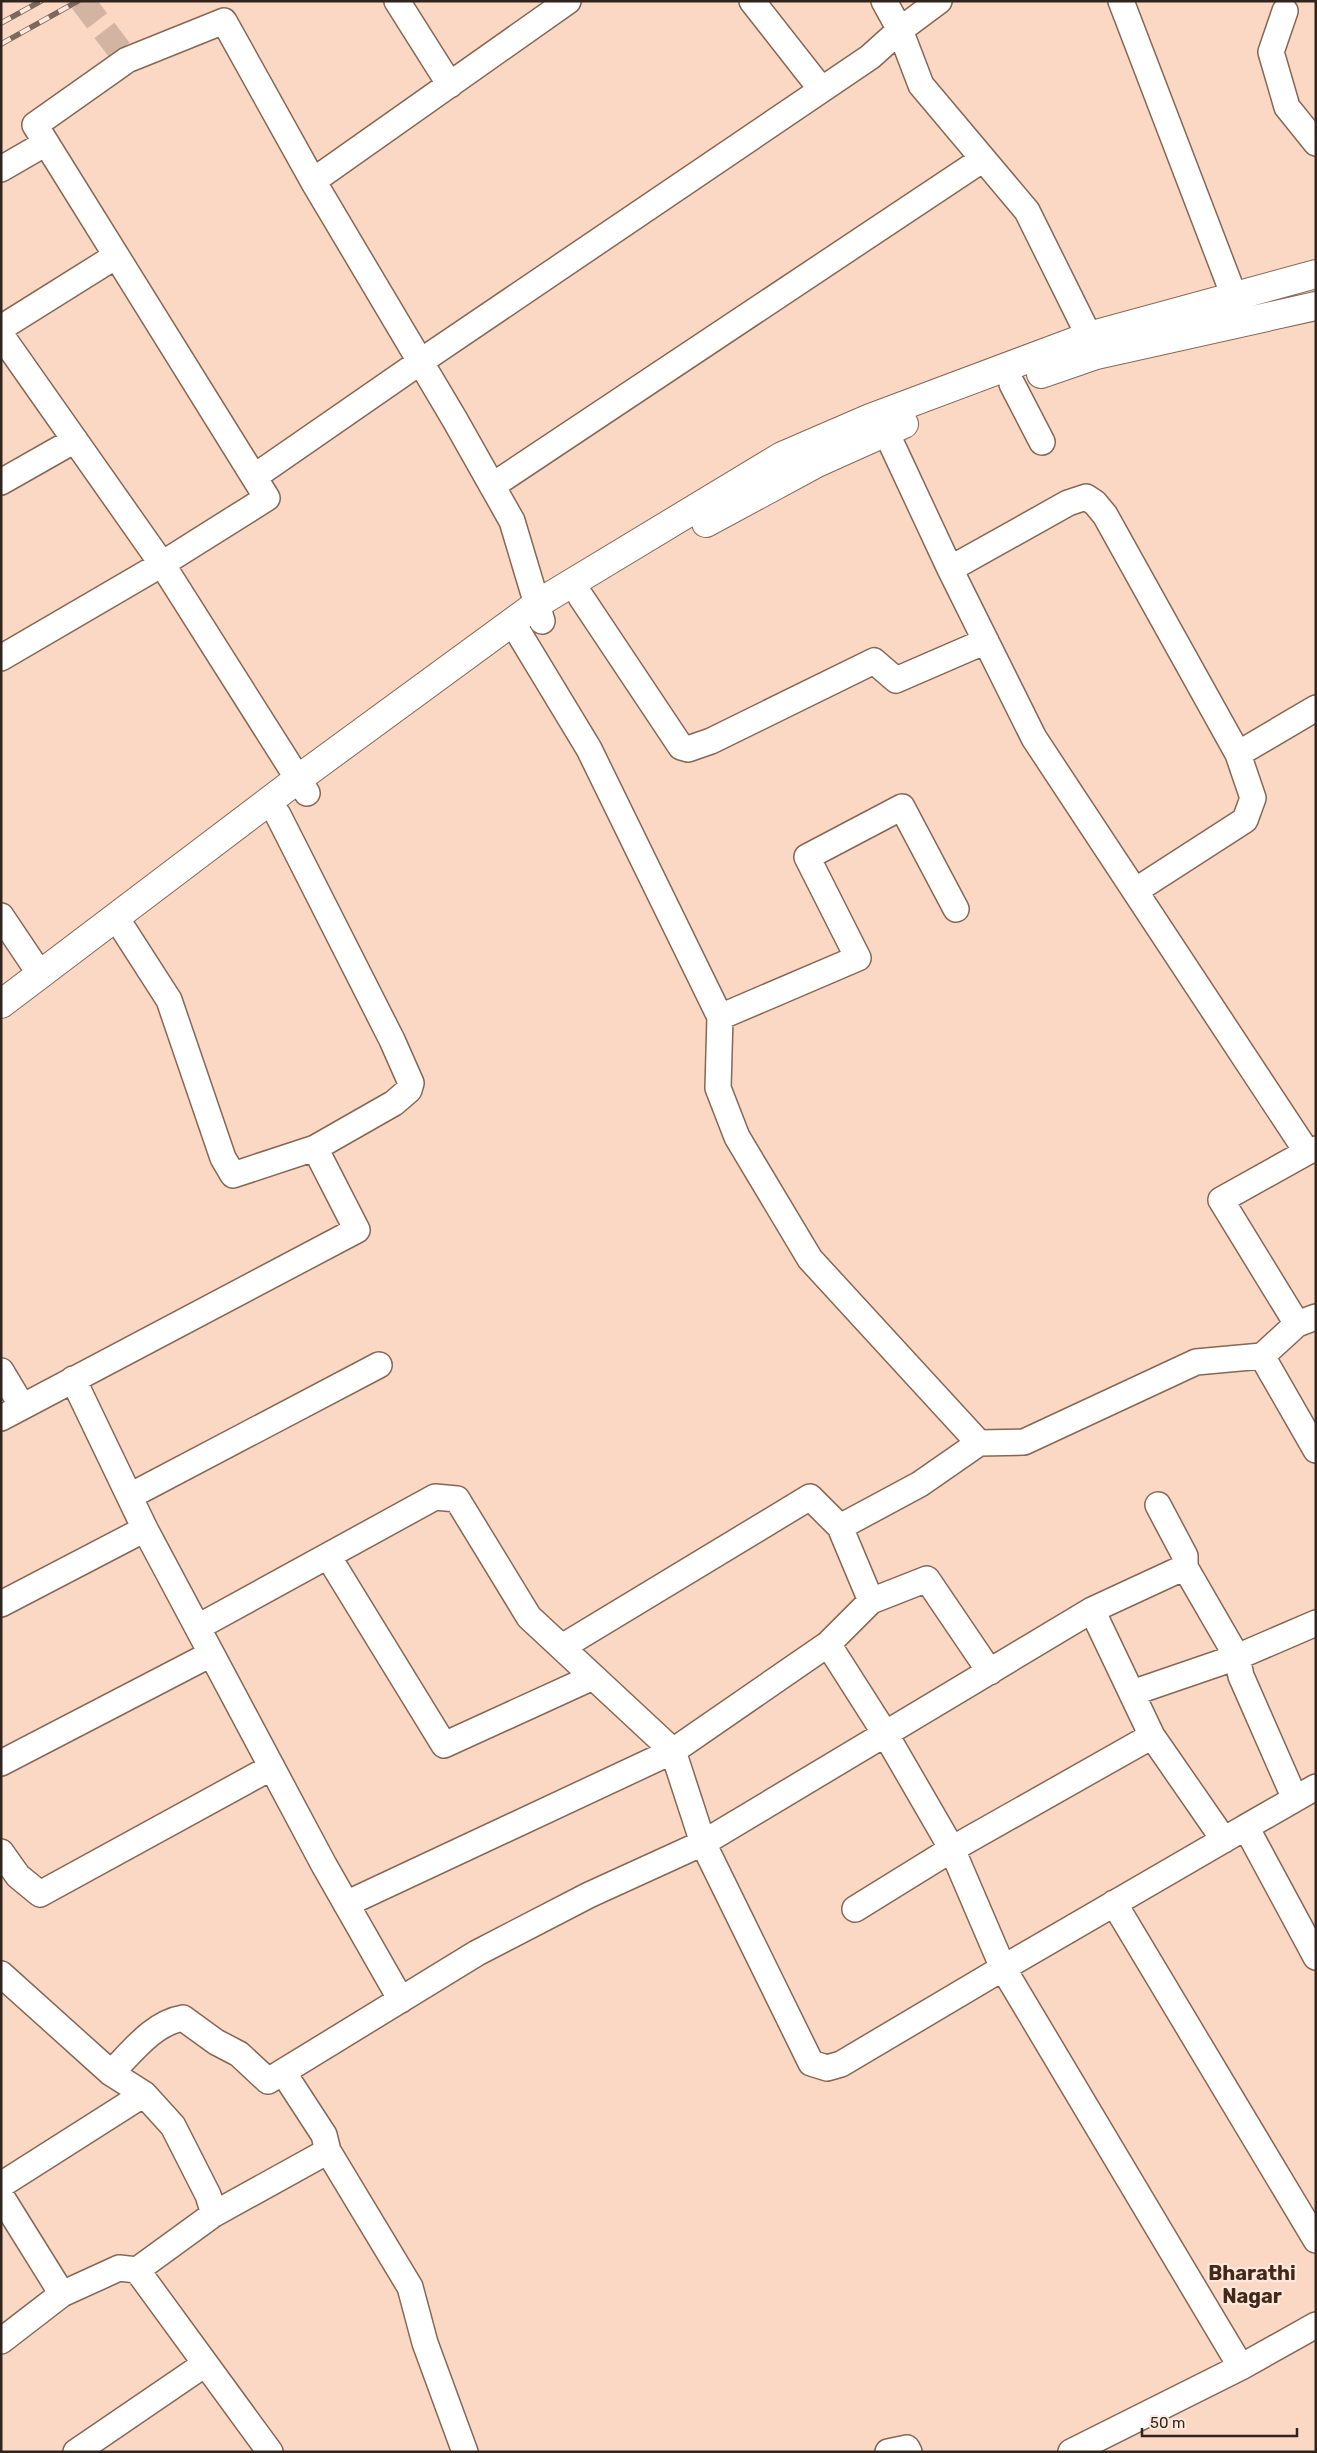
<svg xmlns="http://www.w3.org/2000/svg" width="1317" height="2453" font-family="Rubik,sans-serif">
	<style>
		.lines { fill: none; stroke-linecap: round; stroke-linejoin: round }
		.minor-tunnel { stroke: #d3b4a2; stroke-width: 25; stroke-dasharray: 25 12; stroke-linecap: butt }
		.minor-casing { stroke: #866755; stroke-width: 28 }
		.major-casing { stroke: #866755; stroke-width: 30 }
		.minor { stroke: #fff; stroke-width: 25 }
		.major { stroke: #fff; stroke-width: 28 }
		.rail-casing { stroke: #7d685b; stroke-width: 5.5 }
		.rail { stroke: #fee9dc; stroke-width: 4; stroke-dasharray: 11; stroke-linecap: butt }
		.labels { text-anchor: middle; stroke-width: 4.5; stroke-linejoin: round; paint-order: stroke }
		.quarter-label { font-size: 20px; font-weight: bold; fill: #442919; stroke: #fee9dc }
	</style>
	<rect width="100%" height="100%" fill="#fbd8c4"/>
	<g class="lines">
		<path class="minor-tunnel" d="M82,1l45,59"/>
		<defs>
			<path id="minor" d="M397,1l53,84
				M752,1l69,88
				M884,1l16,29 21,55 106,126 62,125 7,18
				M1121,1l113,295
				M1285,11l-14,41 16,55 29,36
				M1,169l45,-26
				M313,181l255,-180
				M1,328l115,-72
				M1,335l161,229 145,229
				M1012,384l30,58
				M886,432l64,137 84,169 273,414 9,-3
				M254,477l166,-115 450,-305 30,-27 39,-29
				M1,482l74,-42
				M492,486l491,-327
				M950,569l118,-66 18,-6 9,6 10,12 133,239 15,44 -8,22 -110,71
				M581,597l100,150 7,2 23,-8 163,-80 22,19 90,-39
				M520,635l69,114 131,268 -2,71 19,49 73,122 169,184
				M1,658l161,-94 105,-66 -232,-373 92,-65 97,-39 89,160 142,239 57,101 30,100
				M1238,754l78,-46
				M1,916l39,58
				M124,930l45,70 54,158 10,17 82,-27 79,-45 15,-13 2,-7 -19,-43 -114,-225
				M720,1017l138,-59 -51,-101 95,-50 54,102
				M1297,1324l-76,-124 86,-48
				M1262,1356l35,-32 19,-7
				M1,1371l21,35
				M73,1379l72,150 179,336 77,135
				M1,1418l356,-188 -42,-82
				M130,1496l249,-131
				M1158,1505l27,51v11l52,90 4,19 54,123
				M840,1527l80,-43 59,-41 45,-1 172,-80 66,-6 54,94
				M328,1556l116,189 149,-68
				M871,1601l56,-22 63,93
				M1,1604l144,-75
				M1092,1610l60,126
				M198,1627l237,-130 22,2 72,118 144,134 30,92 389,-233 93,-43
				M828,1644l58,91 66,114 51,119 243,-141 70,130
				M1132,1693l105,-36 79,-34
				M1,1763l210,-109
				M1246,1827l70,-40
				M1,1852l17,24 22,18 232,-127
				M1114,1903l202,337
				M346,1904l327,-153 155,-107 43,-43 -31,-74 -30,-30 -248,150
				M855,1909l97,-60 200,-113 72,104
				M1,1974l110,99 33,21 29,32 35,69 6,19
				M283,2072l41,63 4,16 82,136 15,56 40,109
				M111,2073c21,-21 42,-50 72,-55l33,24 23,12 29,27 209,-128 112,-58 114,-52 108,220 16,5 14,-4 162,-96 238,399 75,-42
				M1,2185l143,-91
				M1,2196l61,98
				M137,2270l133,182
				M1,2341l61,-47 57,-26 18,2 77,-56 114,-63
				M76,2452l129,-88
				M888,2452l19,-4 2,4
				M1071,2452l170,-85"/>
			<path id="major" d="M1041,374l55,-19 220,-49
				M706,523l111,-60 87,-39
				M1,1004l297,-225 239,-175 245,-148 88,-38 219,-82 227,-62"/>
		</defs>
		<use href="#minor" class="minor-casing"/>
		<use href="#major" class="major-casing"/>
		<use href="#minor" class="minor"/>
		<use href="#major" class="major"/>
		<defs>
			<path id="rail" d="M1,23l40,-22
				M1,44l77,-43"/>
		</defs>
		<use href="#rail" class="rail-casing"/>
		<use href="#rail" class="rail"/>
	</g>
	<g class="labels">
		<g class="quarter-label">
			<text x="1252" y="2280">Bharathi<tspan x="1252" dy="23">Nagar</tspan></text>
		</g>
	</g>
	<rect width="1317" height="2453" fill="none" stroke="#31241c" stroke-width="5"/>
	<path d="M1142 2428v8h155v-8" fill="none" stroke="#31241c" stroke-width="2.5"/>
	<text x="1150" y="2428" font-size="15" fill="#31241c" stroke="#fee9dc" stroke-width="4" paint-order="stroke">50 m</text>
</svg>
